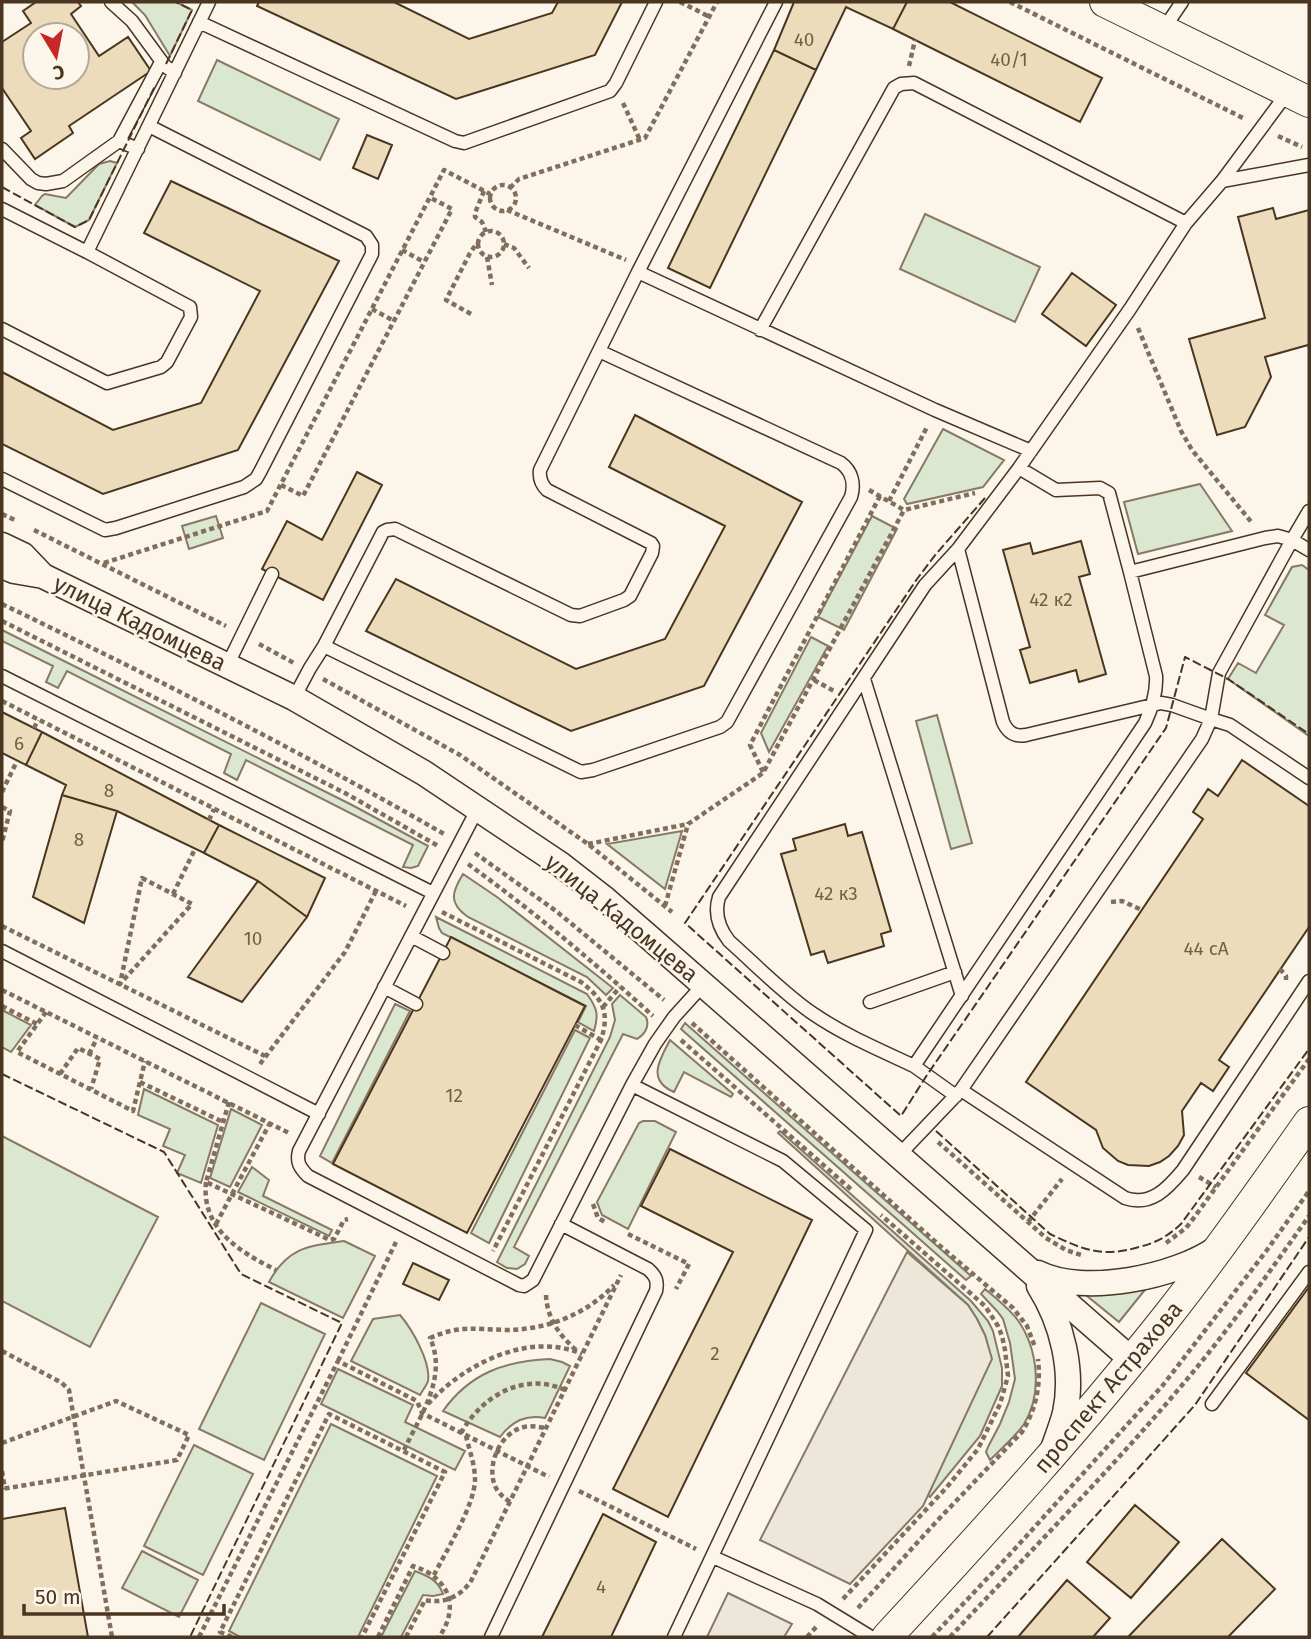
<svg xmlns="http://www.w3.org/2000/svg" width="1311" height="1639" font-family="'Fira Sans',sans-serif">
	<style>
		.green { fill: #dce7d0; stroke: #887966; stroke-width: 2 }
		.parking { fill: #ede7d9; stroke: #887966; stroke-width: 2 }
		.building { fill: #ecdcbc; stroke: #4a3520; stroke-width: 2; fill-rule: evenodd }
		.lines { fill: none; stroke-linecap: round; stroke-linejoin: round }
		.service-casing { stroke: #4a3520; stroke-width: 15 }
		.minor-casing { stroke: #4a3520; stroke-width: 27 }
		.tertiary-casing { stroke: #4a3520; stroke-width: 32 }
		.path { stroke: #7f6f5c; stroke-width: 4.5; stroke-dasharray: 5 3.5; stroke-linecap: butt }
		.service { stroke: #fbf6e9; stroke-width: 12 }
		.minor { stroke: #fbf6e9; stroke-width: 24 }
		.tertiary { stroke: #fbf6e9; stroke-width: 30 }
		.fence { stroke: #4a3520; stroke-width: 2; stroke-dasharray: 9 3.5; stroke-linecap: butt }
		.labels { text-anchor: middle; stroke-width: 5; stroke-linejoin: round; paint-order: stroke }
		.number-label { font-size: 19px; fill: #725f47 }
		.street-label { font-size: 23px; fill: #4a3520; stroke: #fbf6e9 }
	</style>
	<rect width="100%" height="100%" fill="#fbf6e9"/>
	<path class="green" d="M132,2h44l16,8 -22,46 -25,-41z
		M217,60l122,59 -19,41 -122,-59z
		M110,161l7,2 -28,57 -14,7 -40,-22 7,-9 3,-2 21,4 33,-34z
		M925,214l115,53 -25,55 -115,-53z
		M943,429l61,31 -21,27 -76,17 -3,-5z
		M1200,484l32,47 -94,23 -14,-52z
		M216,516l7,22 -34,11 -7,-23z
		M872,516l25,13 -53,101 -26,-13z
		M1302,565l7,5v166l-81,-57 10,-16 18,10 28,-48 -19,-10 27,-48z
		M2,630l350,175 76,41 -10,20 -7,2 -8,-1 10,-22 -167,-85 -9,20 -13,-7 7,-19 -164,-83 -9,17 -12,-6 7,-16 -51,-25z
		M811,637l17,9 -59,106 -8,-19z
		M937,715l35,128 -21,6 -35,-128z
		M682,831l-17,58 -58,-45z
		M463,874l34,23 116,91 -7,7 -19,-18 -119,-60c-20,-14 -16,-25 -5,-43z
		M436,917l151,77c10,14 12,20 7,37l-16,-9 8,-16 -144,-73 -3,-5z
		M620,995l26,22c4,9 -1,17 -9,22l-14,-5 -109,213 15,9 -4,8 -8,5 -10,-1 -10,-6 113,-225 5,-17 -3,-16z
		M395,1004l15,7 -78,152 -12,-7z
		M2,1010l29,15 -20,27 -9,-5z
		M685,1023l286,253 -5,4 -285,-251z
		M575,1030l15,8 -101,205 -18,-10z
		M670,1040l63,54 -2,3 -47,-25 -10,20c-28,-12 -14,-33 -4,-52z
		M144,1089l74,36 -17,58 -24,-10 8,-18 -22,-9 7,-17 -32,-14z
		M231,1109l31,16 -32,62 -20,-9z
		M643,1121h12l21,11 -48,97 -26,-14 -5,-13 42,-79z
		M780,1131l191,170 17,20 5,10 9,37v18l-22,50 -50,61 -2,-2 63,-136 -6,-24 -8,-16 -9,-14 -190,-172z
		M2,1136l156,81 -68,130 -88,-46z
		M252,1167l17,13 -6,16 69,34 -3,6 -91,-44z
		M344,1241l31,15 -32,62 -74,-36c19,-35 39,-36 75,-41z
		M1152,1281l-33,41 -43,-35z
		M985,1289c11,9 23,19 32,30 21,29 26,74 7,105 -9,13 -23,25 -34,36l-4,-8 2,-5 12,-23 9,-22 6,-23 -5,-36 -7,-24 -6,-8 -16,-17z
		M261,1303l64,31 -61,126 -65,-31z
		M400,1315c12,14 31,47 28,66 -1,4 -6,10 -8,14l-69,-34 22,-42z
		M550,1359l12,3 8,4 -25,52c-19,-4 -34,4 -45,19l-57,-26c27,-38 62,-50 107,-52z
		M338,1369l75,36 -8,17 60,29 -10,19 -134,-66z
		M331,1424l106,52 -79,161h-118l-11,-6z
		M194,1445l59,29 -50,101 -59,-29z
		M142,1551l56,29 -19,37 -57,-29z
		M415,1571c13,5 23,9 28,23l-10,2 -10,-1 -22,42h-20z"/>
	<path class="parking" d="M907,1252l61,53 9,14 8,16 7,24 -69,147 -73,78 -90,-44z
		M728,1593l64,31 -8,13h-77z"/>
	<path class="building" d="M36,2h42l3,4 -10,8 28,42 29,-19 23,34 -82,55 4,7 -38,26 -14,-21 10,-7 -29,-43v-46l29,-19 -8,-12zM35,35h42v42h-42z
		M259,2h135l75,37 83,-26 6,-11h64l-27,53 -139,44 -199,-93z
		M794,2h113l-14,27 -47,-22 -30,63 -42,-20z
		M907,2h43l152,76 -22,44 -187,-93z
		M774,50l42,20 -106,218 -42,-20z
		M367,135l25,10 -14,34 -25,-11z
		M171,181l168,80 -101,189 -135,44 -101,-50v-72l111,58 88,-27 59,-112 -116,-58z
		M1273,208l3,11 33,-9v138l-1,-3 -43,12 6,20 -26,50 -28,8 -28,-96 76,-21 -27,-101z
		M1072,273l44,32 -30,41 -44,-32z
		M635,415l167,87 -98,184 -133,45 -205,-100 30,-52 180,90 89,-30 60,-113 -116,-59z
		M357,472l25,13 -59,115 -61,-31 25,-48 35,19z
		M1081,541l9,33 -11,3 27,97 -27,8 -3,-12 -46,13 -10,-33 10,-3 -27,-97 27,-7 3,11z
		M2,712l40,20 -16,33 -24,-12z
		M42,732l177,93 -15,28 -87,-42 -55,-16 4,-10 -40,-20z
		M1242,760l67,46v121l-90,133 10,7 -16,24 -12,-8 -19,28 2,24 -6,11 -9,10 -9,6 -11,4 -21,-1 -10,-4 -15,-13 -7,-18 -70,-48 177,-263 -10,-7 15,-23 10,7z
		M62,795l55,16 -33,112 -51,-26z
		M845,824l3,12 14,-4 29,99 -10,3 3,12 -56,17 -4,-12 -13,4 -30,-101 15,-4 -3,-11z
		M219,825l106,53 -18,39 -49,-36 -54,-28z
		M258,881l49,36 -65,85 -54,-25z
		M451,937l134,69 -118,227 -134,-69z
		M670,1149l142,71 -144,297 -55,-28 120,-237 -92,-46z
		M413,1263l36,17 -10,20 -36,-16z
		M1309,1287v133l-63,-47z
		M1135,1505l44,37 -48,56 -44,-36z
		M65,1508l23,129h-86v-118z
		M603,1514l53,28 -45,95h-69z
		M1222,1539l53,50 -47,48h-100z
		M1067,1580l43,38 -17,19h-75z"/>
	<g class="lines">
		<defs>
			<path id="service" d="M111,2l21,19 33,45 10,7
				M776,2l-138,270 297,138 96,41
				M199,22l256,119 9,2 146,-52 6,-8 40,-81
				M1163,30l19,-28
				M119,141l42,-79
				M2,149l29,30 7,4 8,1 17,-3 56,-40 19,8
				M1222,181l87,-16
				M2,209l85,43
				M2,329l105,54 54,-16 6,-5 24,-45 -1,-10 -103,-55 122,-250
				M760,330l134,-242 7,-4 13,-1 272,140
				M1019,468l37,22 44,-2 9,5 21,79 135,-34 13,-2 14,4 17,-29
				M2,479l103,51 11,-2 128,-41 12,-8 4,-7 112,-218v-9l-6,-9 -217,-110
				M1309,550l-17,-10 -73,133 -8,46 19,6 79,53
				M1130,572l26,104c1,17 -4,32 -11,47l-231,343c-34,-16 -70,-31 -102,-53 -30,-21 -56,-48 -83,-72 -10,-13 -15,-28 -10,-44l206,-312 33,-36 61,-81 111,-159 56,-86 36,-42 66,-89
				M324,646l257,126 12,-2 127,-43 7,-5 124,-225c4,-13 1,-26 -10,-34l-242,-112
				M227,666l45,-92
				M2,676l431,217
				M864,679l98,317
				M294,698l16,-30 14,-22 59,-114 4,-2 8,-1 176,86 9,1 44,-16 6,-4 22,-43 1,-7 -2,-3 -104,-53c-6,-6 -8,-12 -7,-20l98,-198
				M478,808l-179,343c-3,11 1,17 9,25l211,109 5,1 9,-6 99,-195 23,-41 19,-27 29,-32
				M411,936l32,17
				M2,951l317,163
				M384,987l32,17
				M870,1002l85,-30
				M914,1066l42,30
				M632,1085l151,76 83,69 -192,407
				M961,1090l164,108c26,9 43,-10 58,-28l126,-189
				M899,1155l62,-65 241,-351 9,-20 -39,-14 -11,-2 -135,32c-11,2 -18,-2 -23,-13l-45,-173
				M1212,1404l97,-132
				M713,1557l104,47 54,33
				M491,1637l165,-346c2,-10 0,-15 -8,-22l-87,-45"/>
			<path id="minor" d="M2,545l21,10 20,21
				M2,566l12,5 29,5 251,122 130,75 136,91 45,35 45,39 482,422
				M1038,1273c46,23 138,4 179,-25
				M1039,1286c23,36 35,85 26,127 -3,12 -8,24 -12,36"/>
			<path id="tertiary" d="M1105,2l204,100
				M887,1637c97,-105 193,-210 282,-323 49,-62 94,-127 140,-192"/>
		</defs>
		<use href="#service" class="service-casing"/>
		<use href="#minor" class="minor-casing"/>
		<use href="#tertiary" class="tertiary-casing"/>
		<path class="path" d="M680,2l30,15
			M1010,2l235,117
			M909,66l6,-26
			M623,103l17,37
			M1278,136l24,11
			M490 198a13 13 0 1 1 26 0a13 13 0 1 1-26 0Z
			M510,188l9,-9 126,-41 72,-136
			M484,191l-9,22v4l7,5 4,10
			M507,210l119,50
			M478 244a13 13 0 1 1 26 0a13 13 0 1 1-26 0Z
			M504,244l10,4 15,20
			M402,250l22,12
			M487,257l5,28
			M372,309l22,12
			M471,314l-25,-14 24,-47 7,-10
			M1138,328l43,103 11,19 61,74
			M281,485l22,11 149,-287 -23,-12
			M869,490l35,20 71,-17
			M889,501l38,-74
			M2,514l15,7
			M34,530l192,96
			M104,563l163,-52 177,-341 46,24
			M2,604c149,72 298,147 442,230
			M2,621l343,172 95,54
			M259,644l35,19
			M323,679l137,76 128,89 84,68
			M814,680l20,11
			M2,701l404,205
			M34,728l4,-8
			M763,772l-13,-27 130,-249
			M2,792l15,-31
			M2,807l8,4 -8,31
			M209,820l5,-11
			M588,844l100,-20
			M475,853l81,58 108,89
			M468,864c65,47 126,98 185,152
			M142,878l50,26 -72,80z
			M173,894l22,-45
			M1111,902l11,-1 20,9
			M665,906l23,-82 75,-51 141,-263
			M442,912l139,70c22,17 29,30 20,58l-108,211
			M2,926l263,130
			M1280,969l6,7v4
			M2,990l287,143
			M2,1006l35,18
			M603,1007l17,-20
			M46,1012l-29,40 116,59 12,-50
			M692,1023l247,222 74,63 14,18 8,21
			M575,1025l26,15
			M681,1040l172,151
			M89,1054l8,-16
			M260,1064l85,-112 31,-61
			M60,1074l18,-26 22,11 -9,30
			M140,1082l83,40
			M229,1102l-23,80 124,58 4,-1 10,-19 4,-1
			M938,1142l108,96 20,12 18,6
			M1199,1177l17,10
			M206,1182c-5,47 34,70 70,88
			M593,1204l5,14 7,4
			M1028,1222l34,-43
			M216,1224l54,-101
			M628,1234l61,30 -13,25
			M1166,1243l20,-15 7,-9 116,-160
			M546,1295c1,23 13,40 30,55
			M2,1351l60,32 7,7 43,247
			M338,1361l58,-119
			M428,1404c36,-40 101,-73 154,-50
			M461,1433c20,-36 62,-62 104,-43
			M2,1443l114,-42 73,34 -12,25 -175,29
			M404,1450c16,-34 44,-73 26,-112 30,-13 45,-9 75,-8 41,0 81,-15 109,-45
			M2,1471l3,18
			M579,1491l117,58
			M510,1502c-7,-5 -12,-9 -15,-16 -9,-22 6,-54 29,-59 7,-2 14,0 22,1
			M434,1575c12,-24 41,-70 41,-96 0,-14 -6,-30 -9,-43
			M843,1599l104,-112 31,-38 22,-45 8,-28 -3,-26 -3,-14 -4,-10 -13,-20 -104,-91
			M858,1608l78,-86 86,-90c14,-23 19,-46 16,-73
			M199,1637l139,-276 79,40 5,12 127,64
			M232,1637l-12,-5 109,-218 116,58 -83,165
			M378,1637l35,-71c35,11 48,40 26,71
			M406,1637l19,-37c19,4 35,-3 46,-19l150,-306
			M807,1637l10,-11
			M932,1637l80,-85 151,-167 104,-135 42,-59
			M950,1637c83,-89 170,-176 248,-271 39,-48 75,-99 111,-150"/>
		<use href="#service" class="service"/>
		<use href="#minor" class="minor"/>
		<use href="#tertiary" class="tertiary"/>
		<path class="fence" d="M166,64l26,-54 -16,-8
			M2,187l73,40 14,-7 66,-134
			M985,498l-49,56 -19,25 -232,344 216,193 26,-41 239,-347 19,-71 43,22 81,55
			M2,1074l162,78 77,122 101,49 -152,314
			M936,1131l114,103c34,16 52,24 89,13 17,-4 29,-11 42,-23l128,-175
			M987,1637l208,-232 114,-168"/>
	</g>
	<g class="labels">
		<g class="number-label">
			<text x="804" y="46">40</text>
			<text x="1009" y="66">40/1</text>
			<text x="1051" y="606">42 к2</text>
			<text x="19" y="750">6</text>
			<text x="109" y="797">8</text>
			<text x="79" y="846">8</text>
			<text x="836" y="900">42 к3</text>
			<text x="253" y="945">10</text>
			<text x="1206" y="955">44 сА</text>
			<text x="454" y="1102">12</text>
			<text x="715" y="1360">2</text>
			<text x="601" y="1593">4</text>
		</g>
		<g class="street-label">
			<text transform="translate(140 623) rotate(26)" y="8">улица Кадомцева</text>
			<text transform="translate(622 918) rotate(39)" y="8">улица Кадомцева</text>
			<text transform="translate(1108 1387) rotate(-50)" y="8">проспект Астрахова</text>
		</g>
	</g>
	<rect width="1311" height="1639" fill="none" stroke="#4a3520" stroke-width="7"/>
	<g transform="translate(56 56) rotate(170)"><circle r="33" fill="#fbf6e9" stroke="#b4a999" stroke-width="2"/>
	<path d="M0-5L12 26L0 18L-12 26Z" fill="#c62828"/>
	<text y="-10" font-size="19" font-weight="bold" text-anchor="middle" fill="#4a3520">С</text>
	</g>
	<path d="M24 1604v10h200v-10" fill="none" stroke="#4a3520" stroke-width="3.5"/>
	<text x="35" y="1604" font-size="21" fill="#4a3520" stroke="#fbf6e9" stroke-width="5" paint-order="stroke">50 m</text>
</svg>
